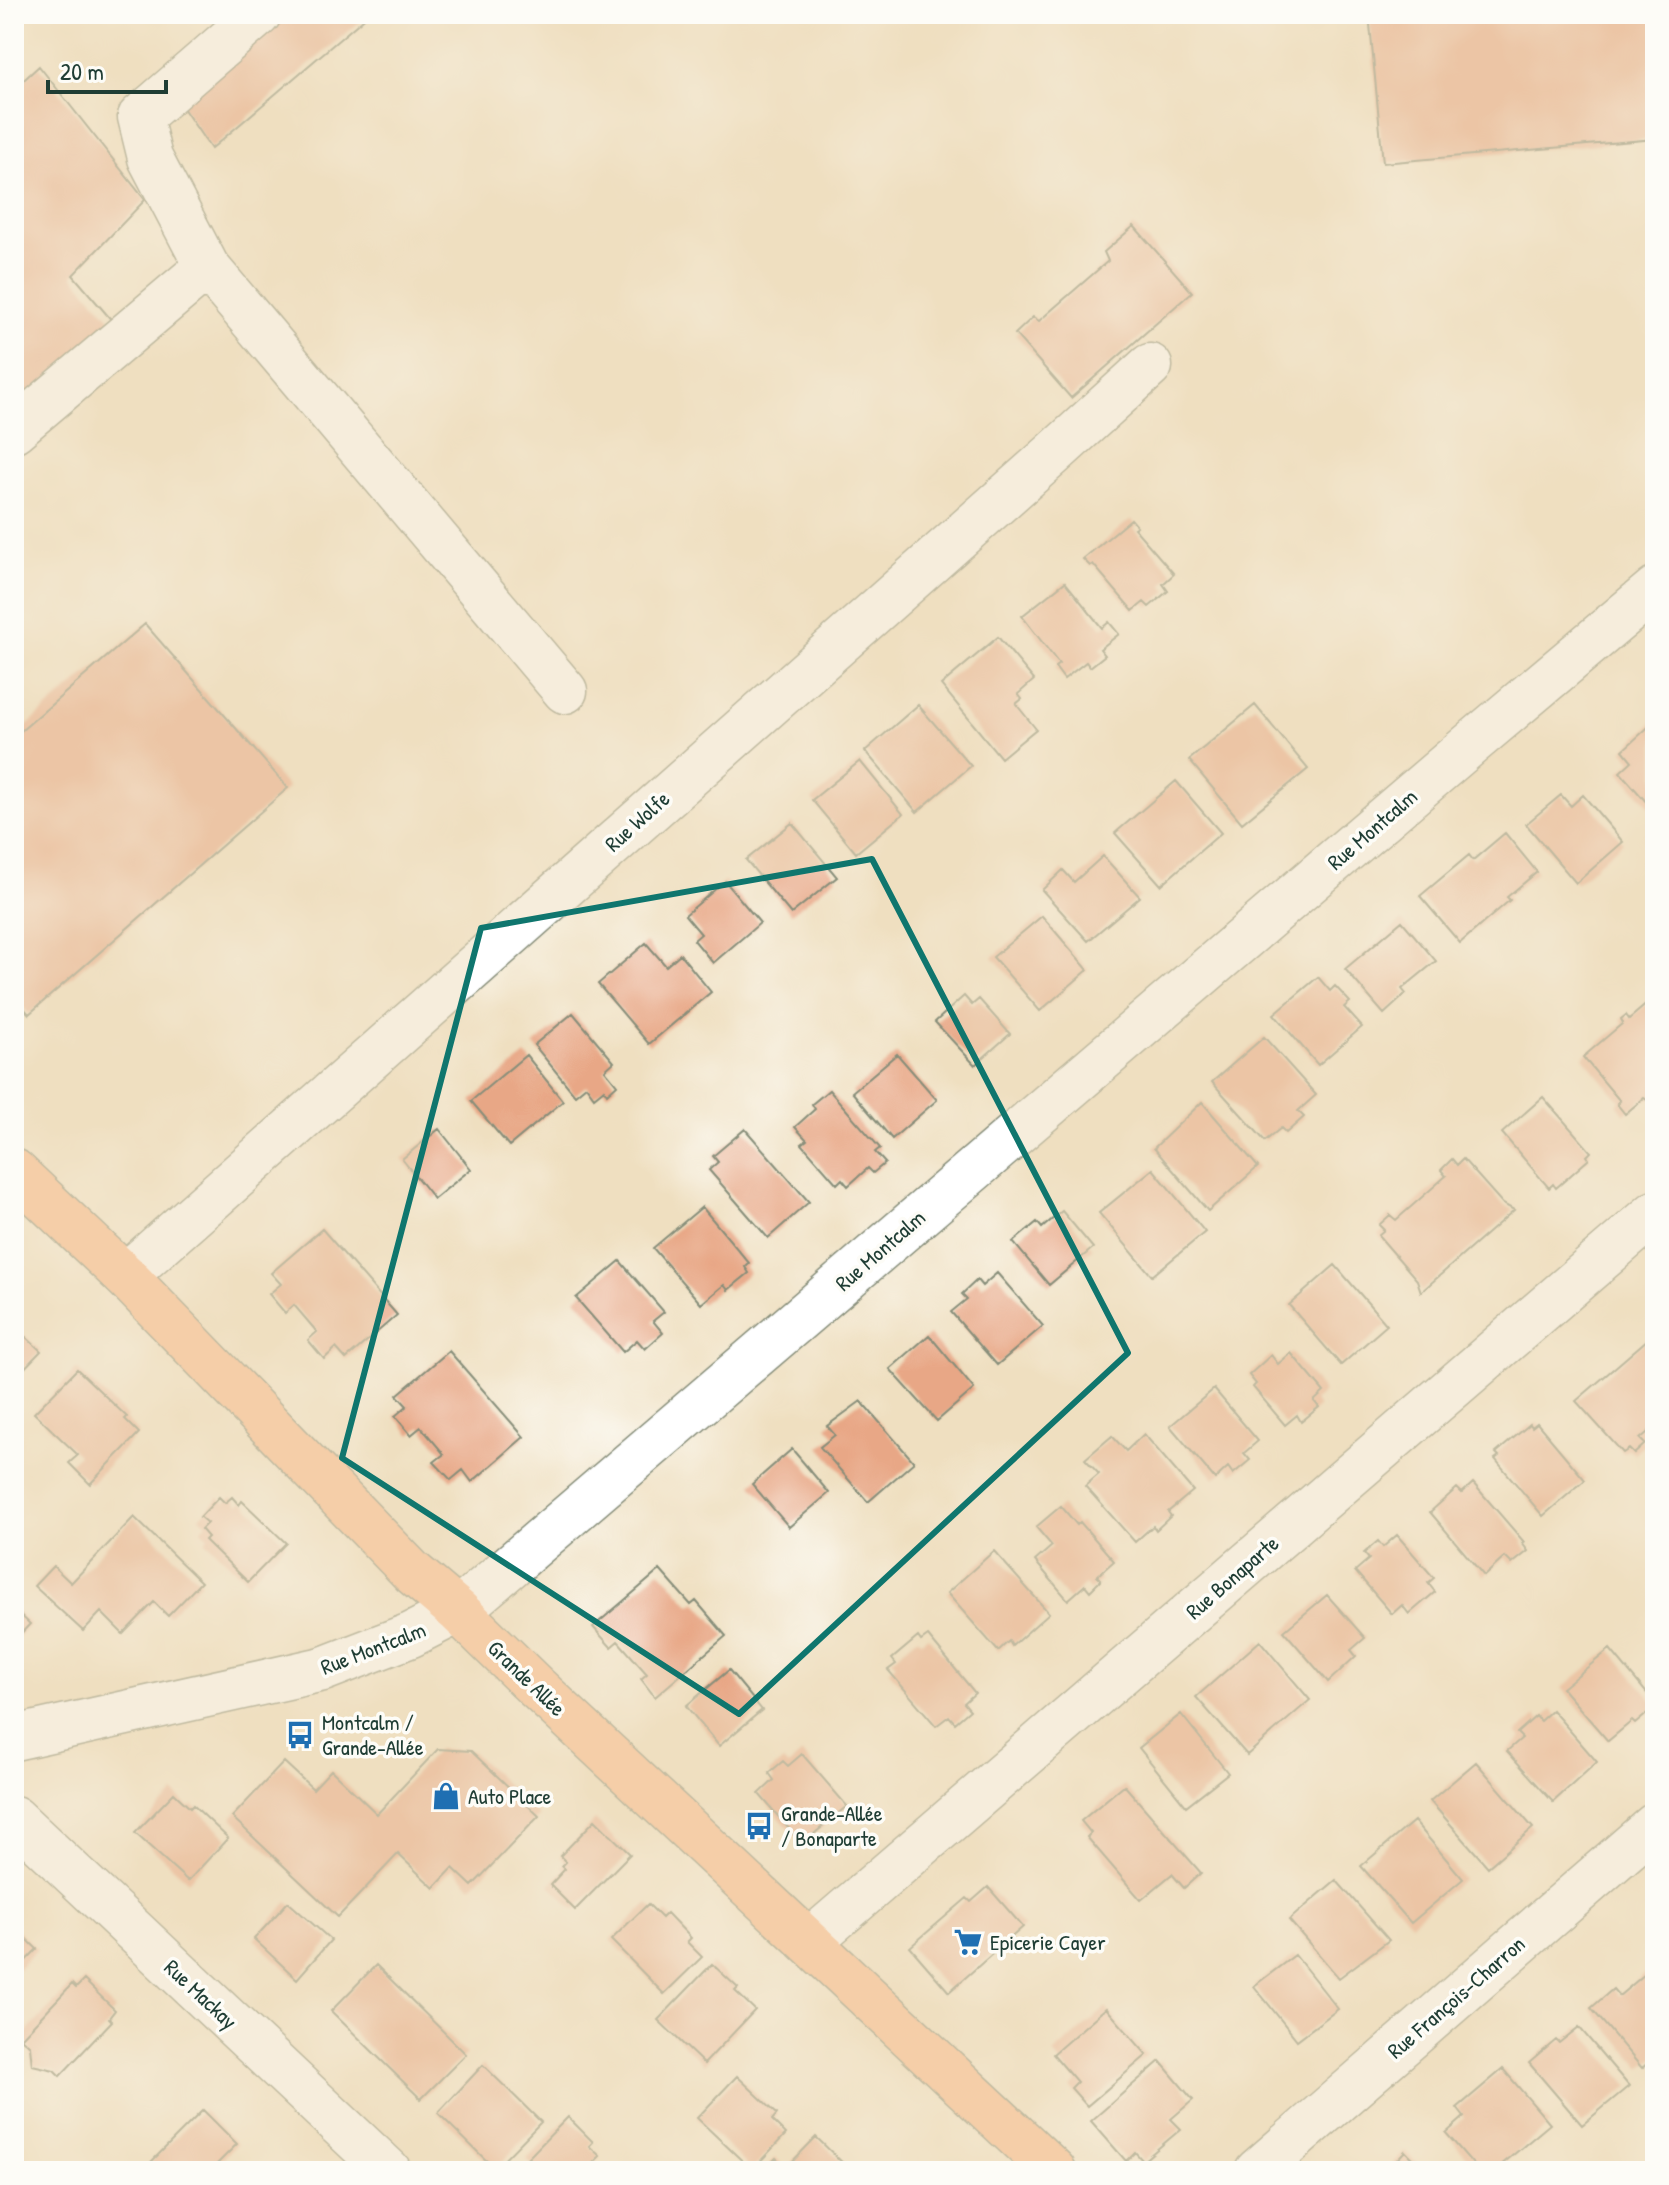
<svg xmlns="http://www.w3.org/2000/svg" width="1669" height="2185" font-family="'Patrick Hand',sans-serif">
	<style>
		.building { fill: #e8a786 }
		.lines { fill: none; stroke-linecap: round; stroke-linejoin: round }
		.minor-casing { stroke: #878e7a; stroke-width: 47 }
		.major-casing { stroke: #878e7a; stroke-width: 47 }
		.minor { stroke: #fff; stroke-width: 44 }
		.major { stroke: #fcba8d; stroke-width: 44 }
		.marked { fill: none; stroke: #0f766e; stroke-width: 6; stroke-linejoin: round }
		.labels { text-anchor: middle; stroke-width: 7; stroke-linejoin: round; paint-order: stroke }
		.street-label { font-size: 22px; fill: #1f3d34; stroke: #fdfcf7 }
		.poi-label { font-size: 22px; fill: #1f3d34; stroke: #fdfcf7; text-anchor: start }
	</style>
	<rect width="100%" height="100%" fill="#fdfcf7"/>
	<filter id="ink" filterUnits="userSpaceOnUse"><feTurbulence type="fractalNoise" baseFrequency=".0125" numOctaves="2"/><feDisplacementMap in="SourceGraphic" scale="16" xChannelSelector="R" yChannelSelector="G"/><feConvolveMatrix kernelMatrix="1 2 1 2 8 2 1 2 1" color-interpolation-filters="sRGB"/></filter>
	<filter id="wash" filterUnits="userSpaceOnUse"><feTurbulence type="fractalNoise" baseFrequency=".006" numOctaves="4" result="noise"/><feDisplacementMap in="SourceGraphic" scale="32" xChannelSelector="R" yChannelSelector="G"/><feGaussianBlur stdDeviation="1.8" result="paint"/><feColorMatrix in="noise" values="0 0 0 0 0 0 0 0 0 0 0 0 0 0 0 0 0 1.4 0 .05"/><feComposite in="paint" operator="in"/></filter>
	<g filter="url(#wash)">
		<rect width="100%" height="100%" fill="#efdfc0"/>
		<g id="blocks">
			<path class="building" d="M280,14h89l-158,135 -32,-47z
				M1369,14h286v125l-272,24z
				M39,66l106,134 -72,75 41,48 -100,83v-317z
				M1134,226l58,66 -121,106 -56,-64 18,-17 6,4 69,-60 -4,-9z
				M1131,519l6,7 -3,2 40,46 -11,10 5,7 -19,16 -5,-5 -11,9 -40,-47 -3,2 -7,-7z
				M1065,582l37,46 7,-6 10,12 -19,15 5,6 -15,12 -4,-5 -22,17 -9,-12 4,-3 -37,-48z
				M145,624l143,164 -259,226 -15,-17v-260z
				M998,637l36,43 -16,14 4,5 -6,5 20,25 -35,29 -60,-73z
				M918,705l53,61 -54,46 -52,-61z
				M1255,705l53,64 -66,54 -53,-63z
				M1655,721v91l-35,-40 12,-11 -9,-11z
				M860,761l43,53 -47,39 -44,-53z
				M1176,781l45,52 -60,52 -46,-52z
				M1561,795l10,11 12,-11 40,47 -47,41 -50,-59z
				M792,823l45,54 -46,37 -45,-54z
				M1505,833l32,39 -30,25 3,3 -50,43 -40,-47 49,-41 4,5z
				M1103,856l37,41 -52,44 -46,-51 21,-20 11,12z
				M725,881l35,42 -47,40 -19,-23 7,-6 -16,-19z
				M1042,916l46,54 -48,41 -47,-54z
				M1402,921l34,40 -34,28 4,5 -22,20 -39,-45z
				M646,943l20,23 14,-12 31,38 -62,52 -51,-60z
				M1318,977l12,14 5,-5 15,16 -6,5 18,20 -44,38 -44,-51z
				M964,996l8,9 7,-6 31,35 -35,31 -40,-43z
				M1655,997v97l-8,6 -3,-2 -19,16 -8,-10 3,-3 -37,-44 40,-34 -2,-4 5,-4 3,4z
				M573,1013l41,49 -9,8 12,15 -10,9 -3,-5 -10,8 -8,-11 -11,9 -41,-50z
				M1264,1037l52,58 -18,16 6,6 -18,16 -5,-5 -16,13 -53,-59z
				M897,1054l40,46 -45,39 -40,-47z
				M526,1055l37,46 -54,45 -38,-45z
				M829,1090l51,58 -5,4 10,11 -12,10 -5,-5 -20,18 -6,-7 -5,5 -35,-40 5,-4 -12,-13 20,-18 -3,-5z
				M1543,1097l48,55 -4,4 2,3 -33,29 -3,-4 -4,4 -47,-55z
				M1202,1102l56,65 -50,44 -54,-63z
				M439,1129l32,40 -37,30 -32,-40z
				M745,1129l64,73 -41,36 -59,-68 9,-8 -5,-6z
				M1452,1159l5,6 6,-6 40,45 11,6 -93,82 -4,-12 -39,-45 6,-5 -5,-5 11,-10 6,5 50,-44 -5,-6z
				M1153,1169l52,63 -53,44 -53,-63z
				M702,1207l47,56 -4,4 4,6 -21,17 -4,-5 -23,19 -48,-56z
				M1062,1211l31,37 -44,37 -36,-43 24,-20 5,6z
				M322,1229l75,86 -51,44 -10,-11 -12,11 -16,-19 9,-8 -23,-27 -9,8 -16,-19 12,-10 -10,-11z
				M620,1261l44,51 -11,9 10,12 -18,16 -8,-9 -14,12 -47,-54z
				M1335,1265l52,60 -46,40 -52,-60z
				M997,1273l46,53 -46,39 -46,-53 16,-13 -5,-5 15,-14 5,6z
				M14,1326l27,25 -27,28z
				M1655,1333v93l-15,13 5,5 -11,10 -5,-5 -6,4 -47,-52z
				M929,1335l45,54 -37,32 -47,-52z
				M449,1351l75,86 -52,45 -9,-12 -12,10 -17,-18 10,-8 -23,-27 -10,8 -16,-19 12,-10 -10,-11z
				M1291,1353l33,39 -10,9 5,6 -18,15 -4,-7 -12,10 -32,-38 3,-3 -7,-9 22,-20 7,9z
				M77,1369l50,48 -2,2 14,14 -49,51 -21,-21 9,-8 -44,-42z
				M1214,1389l44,52 -14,12 6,7 -17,14 -5,-7 -13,12 -45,-53z
				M861,1401l53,61 -46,40 -48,-55 15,-12 -8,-9z
				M1537,1423l48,57 -42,36 -48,-57 4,-3 -3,-3 34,-29 2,3z
				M1144,1434l49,57 -25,21 3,4 -15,14 -3,-4 -18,16 -50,-56 14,-12 -14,-15 27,-23 14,15z
				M792,1449l37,44 -40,34 -37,-43z
				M1473,1483l51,59 -2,1 6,8 -16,13 -7,-7 -21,19 -54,-64 27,-24 5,5z
				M219,1497l6,6 7,-6 7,8 3,-4 44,42 -38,39 -43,-42 3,-3 -7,-8 6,-6 -7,-6z
				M1061,1506l16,19 3,-3 34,39 -17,15 4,4 -11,11 -5,-6 -17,15 -33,-39 17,-15 -16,-19z
				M134,1517l67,65 -33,34 -14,-14 -31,32 -22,-22 -18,19 -49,-45 19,-20 18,17z
				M1397,1535l37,43 -6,5 7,9 -26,22 -7,-9 -10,9 -37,-43 14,-12 -5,-6 14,-12 5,6z
				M994,1551l55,62 -37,33 -3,-5 -11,10 -51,-58z
				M660,1570l31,35 5,-4 30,35 -71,61 -14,-18 6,-5 -29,-33 -7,6 -18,-20z
				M1327,1595l38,43 -14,12 5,6 -28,26 -44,-51z
				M14,1609l16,15 -16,17z
				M928,1636l47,57 -11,10 6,7 -15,13 -6,-7 -13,10 -48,-56 8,-6 -4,-5 26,-22 3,4z
				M1260,1641l50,59 -63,55 -51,-58z
				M1610,1649l45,54v4l-20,17 -3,-3 -24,20 -46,-53z
				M729,1670l33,40 -43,36 -33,-40z
				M1552,1710l45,52 -44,40 -46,-51 15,-13 -5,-5 19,-17 4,5z
				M1181,1714l47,59 -42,33 -47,-58z
				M438,1749l33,2 68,65 -67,70 -19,-18 -19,20 -36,-34 -60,63 -106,-100 52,-55 29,27 18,-19 46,44z
				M802,1754l45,52 -45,38 -43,-50 15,-14 -5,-7 14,-12 5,5z
				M1476,1762l57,66 -45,39 -58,-66z
				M1124,1785l77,88 -17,15 -12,-14 -31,26 -54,-63 4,-4 -10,-12z
				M174,1793l16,15 3,-3 35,33 -40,43 -53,-48z
				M595,1820l35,34 -55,56 -25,-25 15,-16 -3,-3 4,-4 -6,-6z
				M1414,1821l49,58 -52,44 -50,-57z
				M1336,1880l53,60 -50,38 -50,-58z
				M988,1887l35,40 -74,65 -39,-45 57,-49 4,4z
				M288,1902l43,38 -34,39 -43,-40z
				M648,1904l14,14 5,-5 24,25 -4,4 15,15 -38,37 -53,-54z
				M14,1927l23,22 -23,24z
				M1295,1955l43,54 -41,31 -43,-54z
				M712,1964l26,24 -3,3 20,19 -51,54 -46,-44z
				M376,1965l90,89 -45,45 -90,-88z
				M1645,1974l10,12v71l-13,11 -51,-60 22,-19 6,7z
				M84,1980l31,30 -6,8 3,3 -52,55 -6,-6 -22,-5 -2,-19 -9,-8 51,-54 4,4z
				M1106,2008l41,47 -60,51 -16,-18 6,-6 -24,-28z
				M1579,2027l50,59 -47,39 -53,-62 27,-23 3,3z
				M1160,2061l33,39 -22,19 10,10 -38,32 -8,-9 -9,9 -35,-40z
				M483,2065l58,57 -46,47 -57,-56z
				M1503,2069l47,55 -56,47h-15l-33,-38 18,-16 -7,-9z
				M737,2076l40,38 -5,6 14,14 -34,36 -55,-52z
				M203,2110l34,34 -27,27h-56l-6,-6z
				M568,2117l25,25 -4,4 11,10 -15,15h-55l4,-4 -7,-8z
				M816,2137l35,34h-88l13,-13 10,10z
				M1405,2151l19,20h-38l4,-4z"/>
		</g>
	</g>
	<g filter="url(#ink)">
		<use href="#blocks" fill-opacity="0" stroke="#878e7a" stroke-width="2"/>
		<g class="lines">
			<defs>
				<path id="minor" d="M207,267l-57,-109 -10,-41 119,-103
					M14,430l193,-163 358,424
					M125,1276l927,-821 98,-89
					M14,1738l309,-69 88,-34 47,-24 1014,-868 183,-154
					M14,1818l375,353
					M810,1941l845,-728
					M1257,2171l398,-346"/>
				<path id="major" d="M14,1171l111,105 287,296 46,39 78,76 518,484"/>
			</defs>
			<use href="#minor" class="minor-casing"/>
			<use href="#major" class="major-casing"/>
			<use href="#minor" class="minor"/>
			<use href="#major" class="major"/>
		</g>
	</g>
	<path d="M0 0H1669V2185H0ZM872,859l256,494 -389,361 -397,-256 139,-530z" fill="#efdfc0" fill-opacity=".55" fill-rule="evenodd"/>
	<path class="marked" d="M872,859l256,494 -389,361 -397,-256 139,-530z"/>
	<defs>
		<symbol id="bus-bare" viewBox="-9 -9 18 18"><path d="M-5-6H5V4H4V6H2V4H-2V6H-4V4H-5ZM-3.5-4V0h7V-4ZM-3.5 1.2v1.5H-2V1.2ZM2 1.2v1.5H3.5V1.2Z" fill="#1f6fb2" stroke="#fdfcf7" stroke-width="2.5" paint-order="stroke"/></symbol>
		<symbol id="shop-bare" viewBox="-9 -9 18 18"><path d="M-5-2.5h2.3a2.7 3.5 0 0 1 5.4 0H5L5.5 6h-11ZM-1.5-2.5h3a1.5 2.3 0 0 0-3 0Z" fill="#1f6fb2" stroke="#fdfcf7" stroke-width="2.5" paint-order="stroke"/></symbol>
		<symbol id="supermarket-bare" viewBox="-9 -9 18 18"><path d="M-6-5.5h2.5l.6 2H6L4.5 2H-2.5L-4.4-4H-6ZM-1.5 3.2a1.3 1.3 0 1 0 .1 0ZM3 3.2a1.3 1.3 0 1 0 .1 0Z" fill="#1f6fb2" stroke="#fdfcf7" stroke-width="2.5" paint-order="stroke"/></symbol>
	</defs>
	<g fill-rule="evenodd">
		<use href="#bus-bare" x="280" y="1715" width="40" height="40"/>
		<use href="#shop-bare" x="426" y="1776" width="40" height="40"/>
		<use href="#bus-bare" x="739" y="1806" width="40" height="40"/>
		<use href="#supermarket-bare" x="948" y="1922" width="40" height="40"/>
	</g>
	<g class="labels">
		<g class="street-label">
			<text transform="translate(637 821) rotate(-42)" y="8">Rue Wolfe</text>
			<text transform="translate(1372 829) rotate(-41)" y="8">Rue Montcalm</text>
			<text transform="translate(880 1250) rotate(-41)" y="8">Rue Montcalm</text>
			<text transform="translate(1232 1577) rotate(-41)" y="8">Rue Bonaparte</text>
			<text transform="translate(373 1648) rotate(-21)" y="8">Rue Montcalm</text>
			<text transform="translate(527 1678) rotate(44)" y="8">Grande Allée</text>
			<text transform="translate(201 1994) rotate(43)" y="8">Rue Mackay</text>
			<text transform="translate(1456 1997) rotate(-41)" y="8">Rue François-Charron</text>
		</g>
		<g class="poi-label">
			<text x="322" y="1730">Montcalm /<tspan x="322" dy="25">Grande-Allée</tspan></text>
			<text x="468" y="1804">Auto Place</text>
			<text x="781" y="1821">Grande-Allée<tspan x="781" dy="25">/ Bonaparte</tspan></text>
			<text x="990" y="1950">Epicerie Cayer</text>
		</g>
	</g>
	<rect width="1669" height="2185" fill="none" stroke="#fdfcf7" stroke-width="48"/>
	<path d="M48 80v12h118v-12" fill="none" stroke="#1f3d34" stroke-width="4"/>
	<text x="60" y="80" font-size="24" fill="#1f3d34" stroke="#fdfcf7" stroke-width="6" paint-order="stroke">20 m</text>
</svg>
